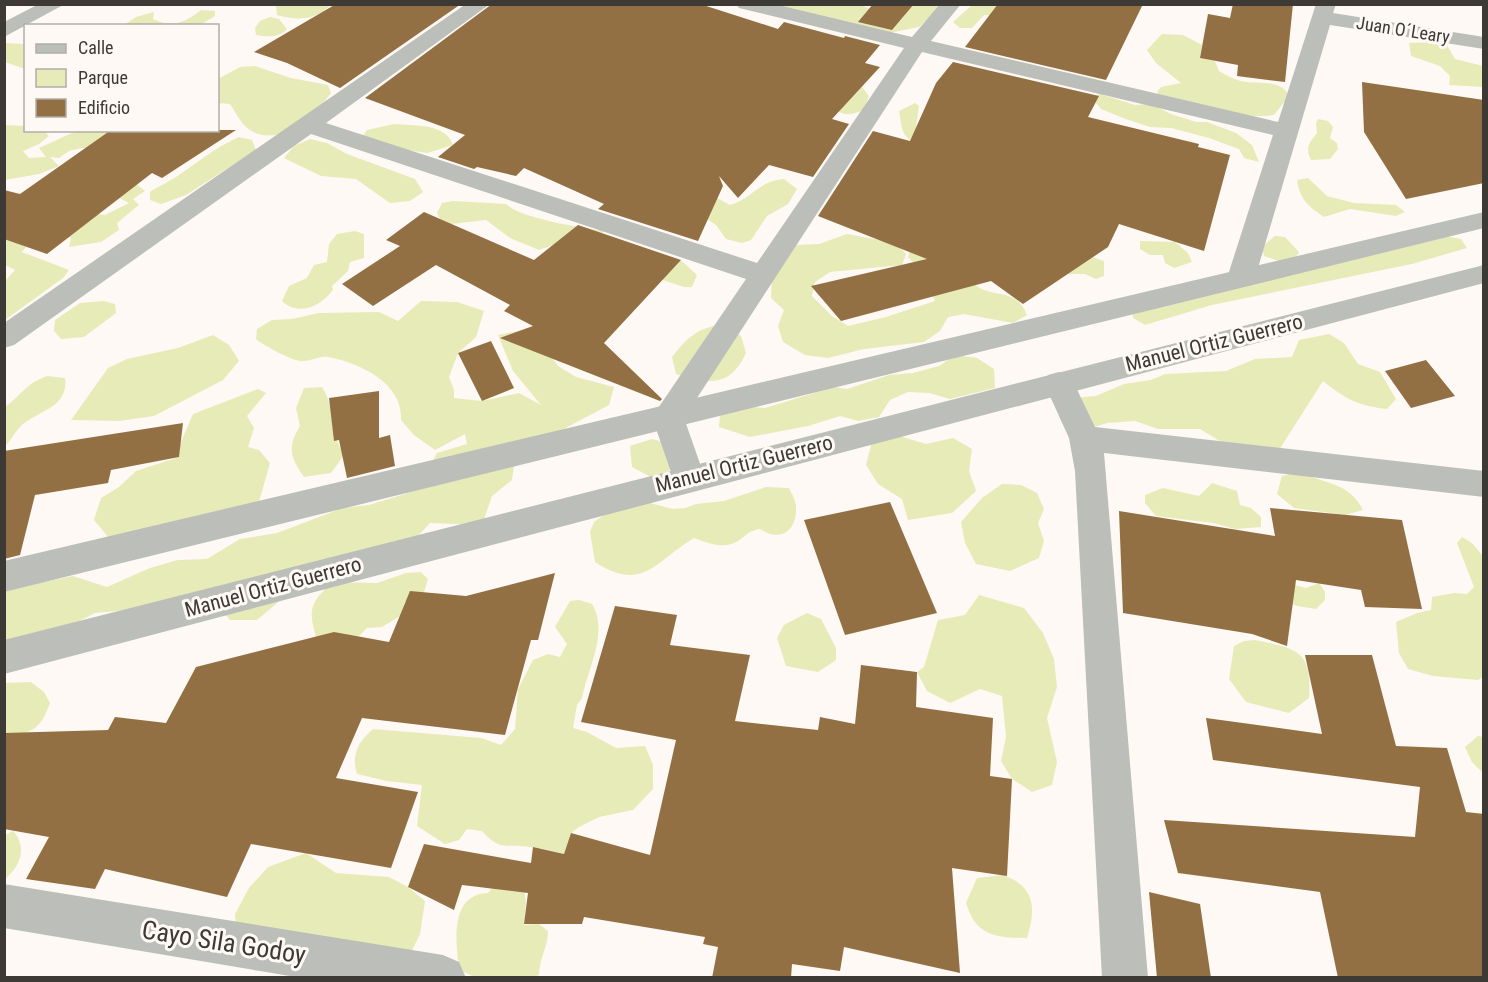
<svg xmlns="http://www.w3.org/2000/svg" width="1488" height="982" font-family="'Roboto Condensed',sans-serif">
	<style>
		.green { fill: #e7ebb8 }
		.building { fill: #927043 }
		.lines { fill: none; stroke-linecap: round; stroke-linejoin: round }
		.minor { fill: #bcbeba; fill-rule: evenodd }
		.tertiary { fill: #bcbeba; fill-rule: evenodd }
		.labels { text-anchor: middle; stroke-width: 6; stroke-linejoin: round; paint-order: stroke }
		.far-street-label { font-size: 18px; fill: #3d3a36; stroke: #fef9f4 }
		.street-label { font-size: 21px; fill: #3d3a36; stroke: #fef9f4 }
		.near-street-label { font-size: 26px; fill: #3d3a36; stroke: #fef9f4 }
	</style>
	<rect width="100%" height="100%" fill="#fef9f4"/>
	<path class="green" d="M276,5h55c-16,15 -33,16 -54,10z
		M772,5h94l-2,1 12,7 25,7 11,-15h30l-23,22 -30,6z
		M972,5h52l-31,10h-9l-12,13h-12l-7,-6z
		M201,10l14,1v5l-15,9h-76l12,-8 18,-5 -1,7c18,9 32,4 48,-9z
		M270,17l9,2 8,10c-8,9 -19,8 -31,6l-1,-7 5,-7z
		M1162,34l21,1 19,10 -2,13 15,3 4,10c7,4 14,8 22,10 16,4 40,-3 48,15l-15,19c-37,5 -76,-8 -112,-16l-5,-7 4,-5 20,-4 -25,-20 -9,-13z
		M1435,42l12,3 8,14 28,7v21l-34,-2 1,-9 -10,-10 -29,-10 -2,-13z
		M5,43l20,1v25l-20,-7z
		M255,66l36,12 37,7 3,8c-16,23 -55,59 -85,34 -6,-5 -11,-16 -16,-23l-12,-1v-24l22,-12z
		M854,83l8,4 7,9 -6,14c-9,4 -15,6 -24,2z
		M1100,94l35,11 16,-1 20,10 25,8h11l29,11 16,12 7,17 -15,-4 -5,-9 -30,-11 -38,-10 -21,-1 -27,-9 -22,-9 -10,-12z
		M915,103l4,3 -3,21 11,8 -9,8c-17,-4 -16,-16 -19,-32z
		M1318,119l10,2 5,6 -3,11 7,5 1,6 -8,10 -19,1c-6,-12 -2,-17 6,-27l-1,-10z
		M394,124c20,2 52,-1 59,21l-26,8 -68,-11 8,-12z
		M5,125l20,1 1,4 18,1 5,5 -10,8 -16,7 6,7 17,-1 -7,-9c24,-10 43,-25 70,-15l-5,15h-23l-12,3 -10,7 -9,-1 9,9 -20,8 -34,6z
		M239,137l13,3 4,10 -70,45 -25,9 -11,-4v-8c9,-6 19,-10 29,-17 19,-13 37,-28 60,-38z
		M310,139l17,4 20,11 68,25 8,13 -13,9 -20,2 -34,-24 -35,-3 -37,-18 10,-12z
		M1308,178l19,18 27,7 42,2 9,7 -9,4 -46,-7 -26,8c-16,-11 -24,-17 -27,-37z
		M784,179l13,10 -9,15 -21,12 -16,24 -9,3 -16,-4 -10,-14 -9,-6 10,-21 13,7c22,-6 28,-24 54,-26z
		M136,184l9,7 -12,8 6,6 -22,18 2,7 -18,12 -32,5 2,-9 -22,-8 49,-16 7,1 24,-12 -10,-5z
		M453,201l53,3c16,15 74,23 97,27l-2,11 -48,3 -14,5 -29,-12 -24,-18 -43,5 -6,-12 5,-10z
		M355,231l9,3v24l-14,4 -2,9 -16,15 1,4c-12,16 -34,27 -51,11l7,-15 18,-8 7,-13 13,-3 2,-18 8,-10z
		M5,233l21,14 -4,5 47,18 -6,8 -58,42 -1,-38 11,-12 -10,-5z
		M847,234l49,9 10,11 -4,11 -72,7 -15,10 -3,14 20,20 16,10 38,-9 49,-16 -13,-29 -14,-15 3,-12c15,7 33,13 46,23 7,5 13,14 21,19 18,11 38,1 49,28l-14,8 -49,-9 -16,3 -8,14 -16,11 -60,7 -36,9 -23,-3 -22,-13 -5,-16 6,-16 -13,-12 1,-31 9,-12 16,-10 22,-1z
		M1275,236l10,1 14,15 -6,10 -8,1 -21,-7 -2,-9z
		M1445,236l16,3 6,9 -55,16 -200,41 -67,20 -12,-7 -1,-9z
		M1140,241l35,1 13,11 4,9 -18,6 -9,-5 -2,-8h-13l-10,-6z
		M1062,247l42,14v15l-8,3 -11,-5h-21z
		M662,255l21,7 14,13 -5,12h-8l-46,-15z
		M104,301l11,3 1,9 -32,24 -23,2 -7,-8 1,-11 25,-17z
		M421,301l36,1 27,9 -8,26 -18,16 -9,24 5,13v8l28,3 37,-8 22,12 -28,-34 -15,-36 25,-5 19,14 16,22 18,11 38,10 -5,18 -81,43 -13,11 -3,21 -20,16 -10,29 -52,-2 -12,13 -136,63 -25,21h-27l-15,-18 -120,11 -49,25 -41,10v-58l68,-14 34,11 43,-19 28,-8 29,-1 33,-20 37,-6 66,-25 26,-3 36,-11 20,-19 12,-22 30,-9 -2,-10 -30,16 -21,-15 -13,-15c2,-37 -41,-57 -73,-63 -9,-2 -18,5 -27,4 -9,0 -38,-16 -45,-22l1,-10 15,-9 20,-1 27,-6 60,-1 19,9z
		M722,324l19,12 5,17c-16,35 -38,31 -70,21l-4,-17c16,-20 24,-28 50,-33z
		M1329,334l15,9 14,21 22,8 16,27 -9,10c-28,-3 -42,-10 -64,-28l-44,69 -56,-7 -23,-14h-42l-23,-8 -28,2 -13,4 -21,-29 23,-2 28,-12 27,-4 14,-6 61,-3 29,-12 37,-2 7,-17z
		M213,335l16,10 10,16 -16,19 -69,36 -34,5 -49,-1 37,-52 19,-9 51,-11z
		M955,355l22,3 17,11 1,19 -45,11 -21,-6 -21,-1 -18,8 -11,17 -21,4 -18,-5 -32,10 -58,11 -31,-10 2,-23 44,4 69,-21 13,2 42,-14 24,-2 26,-7z
		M47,376l18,2c4,31 -28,32 -45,49 -6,6 -9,14 -15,19v-39c17,-12 20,-23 42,-31z
		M322,387c16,25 3,42 23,67l-14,19 -27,4c-14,-20 -17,-29 -4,-51l-4,-18 8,-20z
		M258,389l8,4 -19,23 7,12 -6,19 11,3 11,13 -13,46 -148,29 -15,-18 7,-22 18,-11 17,-16 43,-14 1,-13 13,-30z
		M893,434l33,10 27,-6 19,11 -3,22 7,20 -24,22 -44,7 -6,-21 -24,-15 -12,-19 7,-28z
		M652,439l26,7 -9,25 -18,6 -19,-10 -2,-21z
		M1299,472c26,12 50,10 64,38l-18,5 -51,-7 -17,-14 5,-18z
		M1212,483l25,8 3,14 11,3 10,9v10l-26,2 -22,-6 -57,-7 -11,-13v-8l18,-7 36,8z
		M1002,484l19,1 16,8 7,16 -6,14 6,18 -5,17 -29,13 -34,-7 -11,-21 -4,-21 21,-24z
		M766,487l23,1c3,6 7,13 7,19 1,25 -16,35 -36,22 -12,2 -13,6 -22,12 -14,9 -30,2 -44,-3 -40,24 -51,55 -99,24l-5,-30 4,-10 21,-15 23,-7 35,9 12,-1 11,-4 28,-3z
		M1462,537l10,6 11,13 1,120 -6,4 -45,-4 -25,-7 -9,-16 -3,-31 21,-9 14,-3 1,-13 22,-4 13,1 7,-7 -17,-44z
		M421,572l7,7 -4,13 -19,10 -5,14 -18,11 -15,1 -21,21 -29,-9c-9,-30 -8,-36 15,-58l45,1 29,-10z
		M1319,583l6,9v8l-9,9 -19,-3 -16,-8 14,-13 11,3z
		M979,595l45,13 19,25 11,26 3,28 -10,31 10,44 -5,23 -20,7 -20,-13 -11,-18 5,-24 -4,-41 -22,-7 -30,14 -23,-12 -10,-19 7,-5 14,-47 27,-5z
		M579,600l13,4c17,28 -4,64 -10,94l-5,7 -4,23 14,4 29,16 29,-2 8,19v24l-20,21 -34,7 -20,10 -8,6 -7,21c-11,-3 -22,-6 -34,-7 -23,-3 -31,4 -48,-16l-15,-2 -8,11 -14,4 -28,-18 5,-41 -35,-4 -30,-7c-6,-19 1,-32 16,-45l108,9 20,7 14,-16 3,-40 15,-29 15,-6 12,3 7,-13 -12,-17 15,-26z
		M807,613l14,6 15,29v12l-18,12 -32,-6 -9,-28 7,-13z
		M1255,640c43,9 57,10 54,58l-20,15 -43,-11 -17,-23 5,-33 10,-5z
		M31,682l13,10 6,11c-10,27 -17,30 -45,33v-53z
		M1478,736l5,1v36l-11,-11 -7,-15z
		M13,831c15,16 7,36 -8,48v-44z
		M306,853l30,20 53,4 19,10 17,14 -5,33 -21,43 -79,-19 -65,13 -18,-13 -2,-44 14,-26 19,-21z
		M1003,875c33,12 33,34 24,63 -31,0 -51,-2 -61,-35l11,-25z
		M523,884l3,18 -2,23 15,-1 9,7c0,16 -9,28 -9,44l-5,2h-59l-16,-7c-3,-27 -10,-76 29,-77l4,-5z"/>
	<path class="building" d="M336,4h125l-121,84 -53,-25 -33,-11z
		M492,4h208l78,25 6,-7 60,16 1,-2 35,9 -15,18 15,4 -48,52 17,5 -36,53 -44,-12 -31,33 -19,-22 4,10 -25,55 -100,-32 6,-5 -80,-36 -8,8 -39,-9 -3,2 -36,-12 27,-22 -100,-37z
		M873,4h41l-22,26 -34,-8z
		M998,4h145l-37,76 -141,-33z
		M1233,4h60l-8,78 -48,-6 1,-11 -38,-7 8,-44 22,4z
		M953,62l146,34 -11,21 111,27 -1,3 32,8 -26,96 -85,-27 -11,23 -85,57 -32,-23 -150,40 -30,-35 116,-27 -109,-43 55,-85 37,10 26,-58z
		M1362,82l122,18v83l-78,16 -42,-67z
		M111,130h125l-74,48 -10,-5 -105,81 -43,-15v-49l16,4z
		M424,212l110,48 44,-35 103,35 -77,83 58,56 -2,2 -160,-63 33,-12 -29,-15 6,-6 -74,-40 -63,41 -31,-22 58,-38 -14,-6z
		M491,341l23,47 -32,13 -24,-48z
		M1426,360l29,36 -44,12 -26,-37z
		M379,391v47l11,-3 5,31 -48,12 -8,-38 -5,1 -5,-43z
		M183,423l-4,34 -68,13 -3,13 -73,12 -15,60 -16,4v-108z
		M890,502l47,111 -92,22 -41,-115z
		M1270,508l132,12 20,89 -57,-2 -4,-17 -65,-10 -9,66 -35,-12 -129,-21 -4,-102 156,25z
		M555,573l-17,67h-7l-26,95 -143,-17 -26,60 82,14 -27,76 -140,-24 -24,53 -122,-28 -10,20 -69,-10 23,-42 -45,-8v-96l104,-3 7,-13 51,6 30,-56 138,-35 55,10 21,-51 56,5z
		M615,606l62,9 -7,30 80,10 -15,66 83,9 2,-13 35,7 6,-59 56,7 -1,35 77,11 -3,58 22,3 -5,97 -55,-8 8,105 -116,-26 -4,24 -48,-7 -1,14h-79l6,-31 -15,-3 2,-7 -121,-20 -2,7h-58l4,-31 -66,-8 -8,25 -46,-23 16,-43 107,19 2,-16 31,7 7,-21 79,22 26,-115 -95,-18z
		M1305,655h67l24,91 51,2 19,64 18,2v164h-146l-18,-86 -142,-19 -14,-53 251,17 5,-50 -207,-27 -7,-42 116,16z
		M1149,892l51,12 11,74h-54z"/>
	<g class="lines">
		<path class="minor" d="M39,4h26l-61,33v-15z
			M466,4h24l-164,119 431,140 147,-215 -165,-40 -3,-4h38l138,33 28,-33h21l-30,37 347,81 38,-118h20l-3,9 151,24v12l-154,-24 -75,253 -4,7 -10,2 -10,-2 -4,-7 46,-143 -351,-83 -238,366 21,60 -4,9 -12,4 -12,-4 -4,-9 -21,-61 94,-138 -435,-145 -297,211 -10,3v-25z
			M1059,372l11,3 25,52 389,44v26l-380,-44 44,525h-46l-27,-507 -6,-33 -25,-55 4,-8z
			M4,884l439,71 16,7 7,16h-164l-298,-50z"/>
		<path class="tertiary" d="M1484,212v16l-1480,364v-31z
			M1484,265v18l-1480,391v-34z"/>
	</g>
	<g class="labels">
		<g class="far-street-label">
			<text transform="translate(1403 30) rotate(9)" y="6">Juan O´Leary</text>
		</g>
		<g class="street-label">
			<text transform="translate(1214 343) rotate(-14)" y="7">Manuel Ortiz Guerrero</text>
			<text transform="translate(744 464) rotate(-14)" y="7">Manuel Ortiz Guerrero</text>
			<text transform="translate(273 587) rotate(-15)" y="7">Manuel Ortiz Guerrero</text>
		</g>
		<g class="near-street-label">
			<text transform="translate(224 942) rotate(9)" y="9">Cayo Sila Godoy</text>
		</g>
	</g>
	<rect width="1488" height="982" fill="none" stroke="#3d3a36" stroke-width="12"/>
	<rect x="24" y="24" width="195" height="108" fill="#fef9f4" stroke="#b1ada8" stroke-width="1.5"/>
	<rect x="36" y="44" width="30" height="9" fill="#bcbeba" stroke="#b1ada8" stroke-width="1.5"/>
	<text x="78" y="54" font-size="18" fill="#3d3a36">Calle</text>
	<rect x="36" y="69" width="30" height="18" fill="#e7ebb8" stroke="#b1ada8" stroke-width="1.5"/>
	<text x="78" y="84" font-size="18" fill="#3d3a36">Parque</text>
	<rect x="36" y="99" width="30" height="18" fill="#927043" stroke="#b1ada8" stroke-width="1.5"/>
	<text x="78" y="114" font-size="18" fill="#3d3a36">Edificio</text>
</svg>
